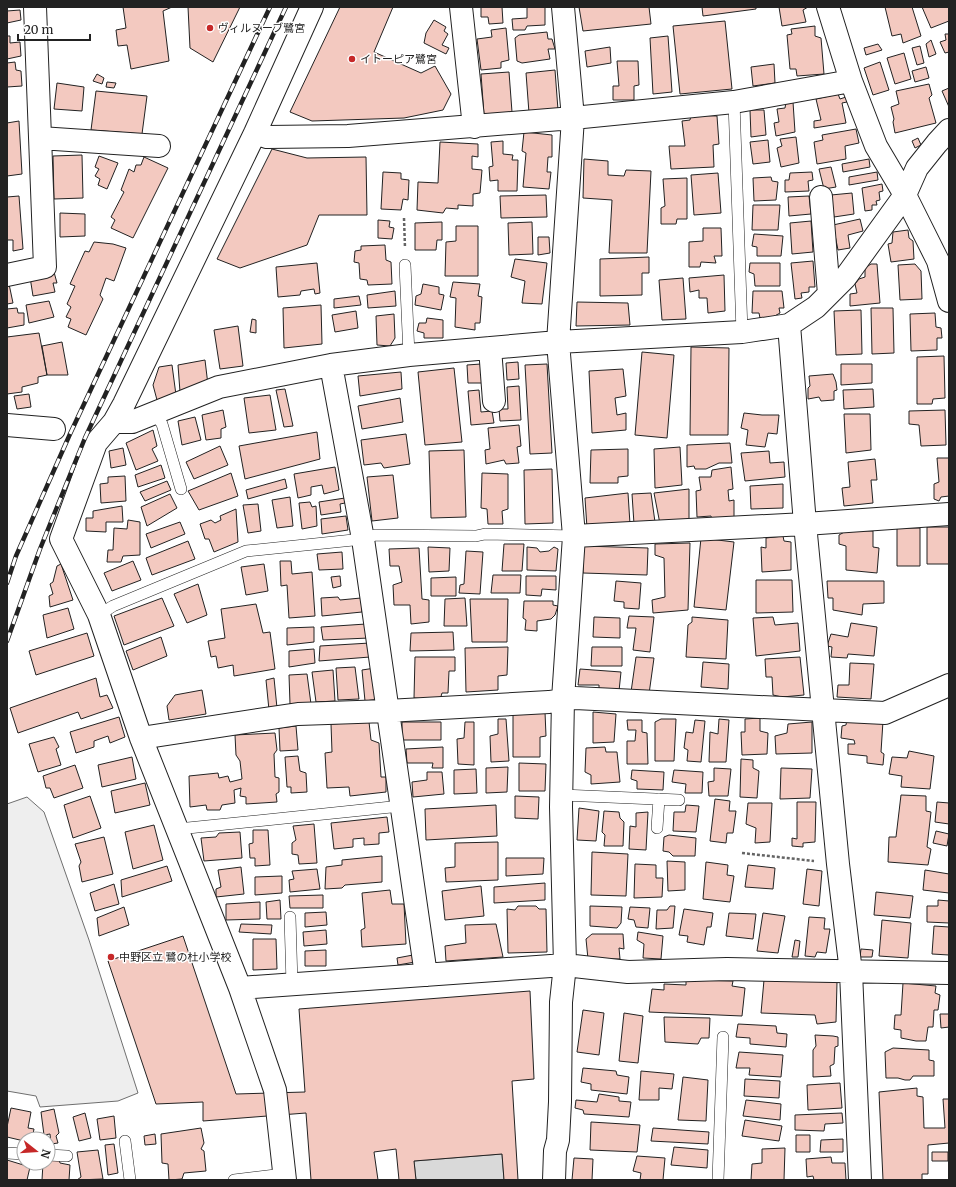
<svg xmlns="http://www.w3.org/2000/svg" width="956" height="1187" font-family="Merriweather,'Noto Sans JP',serif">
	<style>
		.green { fill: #eee; stroke: #6f6f6f }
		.water { fill: #d9d9d9; stroke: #6f6f6f }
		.building { fill: #f3c9c0; stroke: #222 }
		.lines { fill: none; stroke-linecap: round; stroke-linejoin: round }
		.lane-casing { stroke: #222; stroke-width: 12 }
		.street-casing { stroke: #222; stroke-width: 24 }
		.path { stroke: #646464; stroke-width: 2.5; stroke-dasharray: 3 2; stroke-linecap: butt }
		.lane { stroke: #fff; stroke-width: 11 }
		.street { stroke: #fff; stroke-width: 22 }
		.rail-casing { stroke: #222; stroke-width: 4.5 }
		.rail { stroke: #fff; stroke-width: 3; stroke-dasharray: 9; stroke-linecap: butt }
		.poi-dot { fill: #c62828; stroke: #fff; stroke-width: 1.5 }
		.labels { text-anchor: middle; stroke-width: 3; stroke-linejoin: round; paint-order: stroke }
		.poi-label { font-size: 11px; fill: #222; stroke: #fff; text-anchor: start }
	</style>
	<rect width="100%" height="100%" fill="#fff"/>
	<path class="green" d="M27,797l17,15 45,128 49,153 -20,8 -78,6 -4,-11 -29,-5v-287z"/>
	<path class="water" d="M502,1154l2,26h-88l-2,-19z"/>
	<path class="building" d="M123,7h49l-9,4 6,50 -38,8 -4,-24 -9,1 -2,-16 10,-2z
		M188,7h52l-27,55 -23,-14z
		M340,7h53l-19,45 47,21 14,-7 16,28 -8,16 -39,8 -92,3 -22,-9z
		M481,7h21l1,16 -14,1 -1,-7h-7z
		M527,7h18v18l-18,1 -2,4h-12l-1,-11 15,-1z
		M579,7h70l2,17 -68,7z
		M702,7h54v2l-53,7z
		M779,7h29l-5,3 3,12 -24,4z
		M885,7h27l9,29 -18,7 -2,-9 -9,2z
		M922,7h27v14l-18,7z
		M20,10l1,10 -14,3v-12z
		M434,20l12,7 -2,4 4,3 -6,11 7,3 -3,6 -22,-11 2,-10z
		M725,21l7,68 -52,5 -7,-68z
		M815,26v10l6,2 3,36 -27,2 -1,-7h-6l-3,-34 5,-1 -1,-5z
		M506,28l3,32 -8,2v6l-20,2 -4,-31 15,-2 -1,-7z
		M547,32l1,7h4l3,10h-7l2,10 -28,4 -5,-2 -2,-23 4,-3z
		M945,34h4v18l-4,1 -5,-11 6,-2z
		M7,36h3v7l10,-1 1,14 -14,3z
		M668,36l4,56 -19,2 -3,-56z
		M931,40l5,14 -7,3 -3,-13z
		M878,44l4,6 -16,5 -2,-7z
		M920,46l4,17 -7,2 -5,-17z
		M610,47l1,16 -24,4 -2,-16z
		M904,53l7,26 -16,5 -8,-26z
		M617,61h21l1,24 -5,1v14h-21v-14h6z
		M15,62l1,8 5,1 1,15 -15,1v-24z
		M880,62l9,28 -16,5 -9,-27z
		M774,64l1,19 -22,3 -2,-19z
		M926,67l3,11 -14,4 -3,-11z
		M555,70l3,40 -29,3 -3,-40z
		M509,72l3,40 -28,3 -3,-41z
		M97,74l7,4 -2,6 -9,-3z
		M107,82l9,1 -2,5 -8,-1z
		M57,83l27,4 -2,24 -28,-2z
		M929,84l3,11 -3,3 7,25 -41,10 -2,-11 1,-3 -3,-12 8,-3 -3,-13z
		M949,88v19l-7,-16z
		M96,91l51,5 -5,38 -51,-4z
		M838,94l2,5 6,-2 1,5 -5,1 4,20 -32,5v-7l7,-1 -5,-21z
		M786,102h7l2,30 -19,4 -2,-13 5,-1 -2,-13 8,-1z
		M750,110h14l2,25 -15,2z
		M691,115l26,1 2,28 -6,1 1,22 -43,2 -2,-23h16l-3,-25 8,-1z
		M19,121l3,53 -15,2v-53z
		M856,129l3,14 -14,3 1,13 -29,5 -3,-22 9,-2 -1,-5z
		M524,132l28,3v22h-4l-1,15h4l-2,17 -26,-2 3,-34 -4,-2z
		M796,137l3,26 -18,4 -4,-19 5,-2 -2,-7z
		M918,138l3,7 -6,3 -3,-7z
		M768,140l2,22 -17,2 -3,-22z
		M503,141v13l10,1 -1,5h6l-1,31h-19v-11l-8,1 -1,-14 4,-1 -2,-24z
		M440,142l38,2v13l-6,-1v13l10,1 -2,23 -7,1v12l-15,-1v4l-12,-1 -3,5 -26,-3 1,-28 20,1z
		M272,149l35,9 59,-1 1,58h-48l-12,30 -67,23 -23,-9z
		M82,155l1,43 -29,1 -1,-43z
		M99,156l19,7 -11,26 -9,-4 2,-6 -5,-3 4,-7 -4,-2z
		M144,157l24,11 -35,70 -22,-10 4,-8 -4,-3 13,-25 -3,-2 8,-21 5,3 2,-7h5z
		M584,159l24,2v14l16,1 2,-6 25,1 -4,82h-38l3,-53 -29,-2z
		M869,159l1,8 -27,5 -1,-8z
		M831,167l5,20 -12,2 -5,-20z
		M383,172l18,1v6l8,1 -1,20 -5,-1 -2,11 -20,-1z
		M812,172l1,8 -5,1 1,10 -24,1v-12h4l1,-7z
		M877,172l1,8 -29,5v-8z
		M718,173l3,40 -27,2 -3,-40z
		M771,177l1,4 6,1 -2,18 -22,1 -1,-23z
		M687,178v41h-10l-1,5h-15v-16l4,-2 -2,-27z
		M882,184l1,7 -4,1 1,8 -4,1 1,4h-5v5l-7,1 -3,-23z
		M852,193l2,21 -20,3 -3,-22z
		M546,195l1,22 -46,1 -1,-22z
		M19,196l4,53 -10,2v-11h-6v-43z
		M809,196l2,18 -22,2 -1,-19z
		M753,205h27l-2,25h-26z
		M60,213l25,1v22l-25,1z
		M860,219l3,12 -15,4 2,13 -12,2 -5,-25z
		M378,220l12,1 -1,6 5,1 -2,11 -14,-1z
		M811,221l2,31 -21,2 -2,-31z
		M442,222v18h-5l-1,10h-21v-27z
		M532,222l1,32 -24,1 -1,-32z
		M456,226h22v50h-33l1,-34 10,-1z
		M703,228h18l1,28h-8l2,7 -15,-1 -1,5h-11v-25l14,-1z
		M908,230l1,8 4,3 1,18 -23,3 -3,-18 4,-1 1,-11z
		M754,234l29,2 -2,20h-24v-9l-5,-1z
		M538,237h11l1,16 -12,2z
		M94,242l19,2 13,4 -12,33 -8,-3 -6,17 3,4 -17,36 -18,-8 3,-8 -5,-2 5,-10 -4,-3 8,-18 -5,-2 15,-33 4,1z
		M385,245l1,15 5,2 1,22 -24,1 -1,-5 -7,-1 -1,-16 -5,-1 1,-11 6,-1v-4z
		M649,257v16h-7v22l-42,1v-37z
		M515,259l32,4 -5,41 -20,-1 3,-22 -14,-4z
		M813,261l2,26h-6v5l-8,1 1,5 -7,1 -4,-36z
		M317,263l3,30 -5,1 -1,-5 -13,2 -1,4 -22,2 -2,-30z
		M750,263h30v23h-25l-1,-12 -5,-2z
		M871,264h6l3,39 -30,3v-12l7,-1 -2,-9 4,-5 6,-2v-9z
		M915,264l6,7 1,28 -22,1 -2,-35z
		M54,272l3,11h-4l2,9 -22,4 -3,-19z
		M724,275l1,36 -17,2 -1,-15h-8v-8l-9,2 -1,-14z
		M683,278l3,41 -24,1 -3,-40z
		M453,282l27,2 -2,12 4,1 -2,26h-5v7l-20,-3 1,-29 -6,-1z
		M7,284h2l4,19 -6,1z
		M423,284l16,3v7l5,1 -3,15 -26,-5 1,-9 5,-2z
		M395,291l1,15 -28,2 -1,-13z
		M753,291h29l2,17h-5l1,5 -9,5h-11l-1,-5h-7z
		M359,296l2,9 -27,3v-9z
		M49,301l5,16 -25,6 -3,-18z
		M577,302l51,1 2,22 -54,1z
		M321,305l1,39 -38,4 -1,-40z
		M17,308l1,5h6v12l-17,3v-19z
		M871,308h22l1,45 -22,1z
		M861,310l1,44 -26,1 -2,-44z
		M356,311l2,17 -23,4 -3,-17z
		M935,313l1,14 5,1 1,10h-5v12l-26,1 -1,-37z
		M394,314l1,24 -5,8 -13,-1 -1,-29z
		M427,318l16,2v18h-19v-5l-7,-2 2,-8h7z
		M252,319l4,1v13l-6,-1z
		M238,326l5,40 -23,3 -6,-39z
		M39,333l8,42 -9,2v6l-16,4v5l-15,2v-57z
		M62,342l6,33h-21l-5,-29z
		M691,347l38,1 -1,87h-38z
		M642,352l32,3 -7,83 -32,-3z
		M944,356l1,42 -12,1 -1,5h-15v-47z
		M205,360l3,25 -28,7 -2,-27z
		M518,362l1,17 -12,1 -1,-17z
		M481,364l1,19h-14l-1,-18z
		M547,364l5,89 -22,1 -5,-89z
		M841,364h31v19l-31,2z
		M172,365l4,30 -19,5 -4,-15 6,-18z
		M454,368l8,74 -37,3 -7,-73z
		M623,369l3,27 -11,2 2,17 9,-2v17l-34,3 -3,-62z
		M401,372l1,17 -42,7 -2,-20z
		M833,374l3,8 1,8 -3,1v9l-13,1 -2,-4 -11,2v-11l2,-2 -1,-10z
		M519,386l2,34 -21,1 -1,-12h9l-1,-22z
		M285,389l8,37 -9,1 -8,-37z
		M873,389l1,18 -30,2 -1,-19z
		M479,390l2,22 11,-1 2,12 -23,2 -3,-34z
		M29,394l2,13 -14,2 -3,-13z
		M270,395l6,35 -27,3 -5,-35z
		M400,398l3,24 -41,7 -4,-23z
		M223,410l3,17 -5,2v9l-15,2 -4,-25z
		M945,410l1,35 -25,1 -2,-21 -10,-1v-13z
		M744,413l18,2h17l-2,19 -9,-1 -3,14 -19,-2 2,-15 -7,-2z
		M844,414h26l1,36 -25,3z
		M195,417l6,23 -19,5 -4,-24z
		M519,425l2,21 -4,1 2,16 -13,1 -2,-4 -18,4 -1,-14 5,-1 -2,-21z
		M153,430l4,16 -5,3 6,12 -22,9 -10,-27z
		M317,432l3,27 -75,20 -6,-33z
		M406,434l4,30 -26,4 -3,-5 -17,2 -3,-25z
		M730,443l2,20h-13l-13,6h-11l-1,-3 -7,1v-22z
		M220,446l8,19 -34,14 -8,-17z
		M680,447l2,38 -27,3 -1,-39z
		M123,448l3,17 -15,3 -2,-17z
		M628,449v27l-10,1v6h-28l1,-33z
		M464,450l2,67 -35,1 -2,-67z
		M769,451l1,12 14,-1 1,15 -40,4 -4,-28z
		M937,458h12v38l-8,1 -2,4 -5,-2v-15l5,-2z
		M875,459l2,21h-6l2,23 -29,3 -2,-18 8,-1 -2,-25z
		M161,465l4,13 -27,9 -3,-12z
		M335,467l4,23 -15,4 -2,-9 -11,2v8l-13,3 -4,-24z
		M731,467l2,22 -5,1 1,11 5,-1v19l-22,1 -1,-4 -14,1 -1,-26 5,-1 -2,-13h12l1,-7z
		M552,469l1,54 -28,1 -1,-54z
		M231,473l7,23 -39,14 -11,-19z
		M482,473l26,1v35l-6,2 1,13h-15l-1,-15 -6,-1z
		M393,475l5,43 -26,3 -5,-44z
		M125,476l1,25 -25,2 -1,-19 8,-1v-6z
		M285,479l2,9 -39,11 -2,-9z
		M167,481l4,9 -26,11 -5,-9z
		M783,484v24l-32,1 -1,-23z
		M689,489v33l-29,2 -6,-31z
		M628,493l2,31 -43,4 -2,-30z
		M651,493l4,29 -21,2 -2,-30z
		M170,494l7,14 -30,18 -6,-19z
		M290,497l3,29 -16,2 -5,-28z
		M345,498v5l-5,1 1,8 -20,3 -2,-13z
		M310,502l2,5 4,-1 1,20 -15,3 -3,-26z
		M258,504l3,27 -13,2 -5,-28z
		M122,506l1,16h-17v10l-20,-1v-13h7v-7z
		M236,509l2,33 -24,10 -5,-13h-4l-5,-15 11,-4 4,3 6,-3 -1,-4z
		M346,516l2,14 -26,4 -1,-15z
		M128,520l12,2v33l-17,1 -2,6h-14l1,-12h5l1,-22 13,1z
		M180,522l5,12 -34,14 -5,-14z
		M927,527h22v37h-22z
		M897,528h23v38h-23z
		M848,530l25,1v16l6,1 -2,25 -31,-3v-24l-7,-2v-9z
		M783,536l1,5 7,1v28l-29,2 -1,-25 5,1v-10z
		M701,538l33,4 -8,68 -32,-3z
		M188,541l7,18 -43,16 -6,-17z
		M690,543l-2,67 -35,3 -1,-13 13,-3 -1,-39 -9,-3v-11z
		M504,544h20l-2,27h-20z
		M583,546l65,2 -1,27 -64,-2z
		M428,547l22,1 -1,23 -20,1z
		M527,547l10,1 3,4 9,-1 5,-4 4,2 -2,22 -29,-1z
		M419,548l3,51 7,1v22l-18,2 -1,-19h-16l-1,-20 9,-3 -3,-16h-9l-1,-17z
		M466,551l17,1 -3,42 -21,-1 1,-8 4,-1z
		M342,552l1,17 -24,1 -2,-16z
		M133,561l8,19 -29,11 -8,-18z
		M280,561h11l1,13 20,-2 3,44 -26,2 -2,-33 -6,1z
		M61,564l12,36 -23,7 -1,-11 4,-2 -3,-10 3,-2 4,-16z
		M264,564l4,27 -22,4 -5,-28z
		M493,575h28l-1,18h-29z
		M340,576l1,10 -8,2 -2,-11z
		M526,576h30v14l-14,-1 -1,7 -15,-1z
		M456,577v19h-25v-18z
		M756,580h36l1,32 -37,1z
		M616,581l25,2 -2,26 -15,-1v-6l-10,-1z
		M827,581h57v22l-21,1 -1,11 -29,-5v-12h-5z
		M198,584l9,31 -20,8 -13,-29z
		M338,597l2,3 21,-2 1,14 -40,4 -1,-18z
		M162,598l12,28 -50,19 -10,-29z
		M465,598l2,28h-23l1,-27z
		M470,599h38l-1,43h-35z
		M524,601h29v4l5,1 -3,9 -4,4 -14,2v10l-12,-1 1,-10 -3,-2z
		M256,604l7,29 7,-1 5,37 -41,7 -1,-11 -15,3 -2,-12 -5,1 -3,-16 17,-3 -4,-29z
		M68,608l6,21 -27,9 -4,-23z
		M629,616l25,1 -4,35 -17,-2 3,-22h-9z
		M594,617l26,1v20l-27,-1z
		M692,617l36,3 -2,39 -40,-2 2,-32 4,-3z
		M773,617l2,8 23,-2 2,28 -44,5 -3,-38z
		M851,623l26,4 -3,29 -26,-2 -1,4 -16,-1 1,-10 -5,-1 4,-12 17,3z
		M366,624l3,14 -46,2 -2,-13z
		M314,627v15l-27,3v-17z
		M453,632l1,18 -44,1 1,-18z
		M87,633l7,23 -58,19 -7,-24z
		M161,637l6,19 -34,14 -7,-19z
		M370,643v14l-51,4 1,-15z
		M508,647l-1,28 -9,1v14l-32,2 -1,-44z
		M592,647h30v19h-31z
		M314,649l1,14 -26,4v-16z
		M415,657h40v14h-6l-1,22h-6l-2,7 -26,-2z
		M636,657l18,1 -5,36 -18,-2z
		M800,657l4,38 -22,2 -9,-2 -1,-18h-6l-1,-18z
		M703,662l26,2 -1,25 -27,-2z
		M850,663l24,1 -3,35 -34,-2 1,-12h11z
		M355,667l4,32 -21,1 -2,-32z
		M375,668l4,31 -14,2 -3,-31z
		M580,669l41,3 -2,19 -20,-1v-5h-21z
		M333,670l2,31 -19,1 -4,-30z
		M307,674l4,30h-21l-1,-29z
		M96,678l4,19 7,-2 6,13 -32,11 -3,-7 -60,21 -8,-25z
		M274,678l3,30 -8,2 -3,-30z
		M202,690l4,24 -37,6 -2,-14 8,-11z
		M513,712h32l1,24 -6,1v20h-27z
		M593,712l23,2 -2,28 -21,1z
		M119,717l6,20 -15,6 -2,-7 -14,5v6l-18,6 -6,-21z
		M760,718v13l8,2 -1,21 -25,1 -1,-23h4v-13z
		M498,719h8l3,42 -18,1 -1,-26 8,-2z
		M661,719h15l-2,42h-19v-39z
		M719,719l10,1 -3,42h-17l1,-30 8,2z
		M847,719l36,2 -2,31 3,2 -1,11 -16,-2v-7l-19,-2v-10h7l-1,-4 -13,-2 1,-12 4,-1z
		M627,720h15v12l5,1 1,31h-21v-23h8l1,-11h-8z
		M695,720l10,1 -4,41 -14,-1 1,-11 -4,-2 2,-16 7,1z
		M369,722l2,18 8,3 2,34h5v15l-36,4 -1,-9 -22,1 -2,-35 7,-1 -1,-28z
		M402,722h39v18h-39z
		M465,722h9v43l-16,-1 -1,-25 7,-1z
		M812,722v31l-36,1 -1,-18 12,-3 1,-9z
		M296,726l2,24 -18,1 -1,-23z
		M275,733l2,17 -3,4 1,23 4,1v14l-3,2 1,8 -31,2v-7l-6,-1 1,-8 -7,2 1,13 -13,2 -2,5h-13l-1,-5 -16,2 -1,-31 29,-3 1,5 9,-2 2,6 12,-3 -2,-18 -4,-6 -1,-20z
		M54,737l5,10 -3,2 5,16 -23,7 -9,-28z
		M443,747v21h-11l1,-5h-26l-1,-14z
		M605,747l1,5h11l3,30 -29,2v-9l-6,-3 1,-24z
		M909,751l25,5 -4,33 -29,-2 1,-11 -13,-2 3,-17 15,1z
		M298,756l2,15 6,2 1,19 -16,1v-6h-4l-2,-30z
		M132,757l4,22 -34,8 -4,-22z
		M741,759l12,1v8l6,3 -2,27 -17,-1z
		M519,763l27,1 -1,27h-26z
		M75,765l8,23 -29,10 -4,-10h-4l-3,-12z
		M508,767l-1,25 -21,1v-25z
		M714,768l17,1 -3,27h-19l-1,-14 6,-1z
		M781,768l31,1 -2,29 -30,1z
		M476,769l1,24 -23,1v-24z
		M632,770l32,2 -1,18 -26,-1v-8l-6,-2z
		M674,770l29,2 -1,21h-17l1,-9 -14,-2z
		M427,772h15l2,22 -31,3 -1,-15 15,-2z
		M145,783l5,22 -35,8 -4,-22z
		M901,795l25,1v15l5,1 -4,35 4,2 -3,16 -40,-3 1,-25h7z
		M90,796l11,32 -28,10 -9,-33z
		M515,796l24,1 -1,22 -23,-1z
		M715,799l15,2 -1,10h7l-3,22h-6l-1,10 -16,-2z
		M797,802h19l-1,40 -12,1v4l-11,-1v-8l5,1z
		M937,802l12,1v21l-14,-2z
		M748,803h24l-2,39 -15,1 1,-15 -10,-4z
		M496,805l1,31 -71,4 -1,-31z
		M686,805l13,1 -3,26 -23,-1 1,-19h11z
		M579,808l20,3 -3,30 -19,-1z
		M604,811l15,1 1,6 4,4 -1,24h-19l1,-11 -3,-3z
		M648,812l-2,38 -17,-1 1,-23 6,1v-14z
		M387,817l2,15 -10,1v11l-15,1v-7l-11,1v8l-19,2 -3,-26z
		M314,824l3,39 -18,1 -1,-9 -6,-1v-11l4,-3 -3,-14z
		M154,825l9,35 -30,9 -8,-37z
		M253,830h15l2,35 -15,1v-8h-5l-1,-14 4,-1z
		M936,831l13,3 -2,12 -14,-3z
		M240,832l2,26 -38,3 -3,-23 15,-1 3,-4z
		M669,835l27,3 -1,18h-22l-4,-4 -6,-1 1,-14z
		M104,837l9,37 -31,8 -3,-16 2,-4 -6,-18z
		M498,842v38l-52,2 -1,-14 10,-1v-24z
		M592,852l36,2 -2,42 -35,-1z
		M382,856v26l-37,3 -3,3 -17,1 1,-22 16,-2v-5z
		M506,858h38l-1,16 -37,2z
		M667,861l18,1v28l-17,1z
		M706,862l22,3 -1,10 7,1 -4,26 -27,-3z
		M635,864l21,1v13h7l-1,19 -28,1z
		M748,865l27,3 -2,21 -28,-2z
		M167,866l5,15 -50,16 -1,-17z
		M241,867l3,27 -28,3v-8l5,-2 -3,-17z
		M317,869l3,20 -30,3 -1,-12 5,-1 -2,-8z
		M807,869l15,2 -3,35 -16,-2z
		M925,870l24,4v19l-26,-3z
		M282,876v17l-27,2v-18z
		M545,883v17l-51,3v-16z
		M114,884l5,20 -24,7 -5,-18z
		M481,886l3,30 -39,4 -3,-29z
		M390,890l2,14h12l2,40 -44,3 -1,-17 4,-2 -3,-35z
		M876,892l37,4 -3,22 -36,-3z
		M323,895v13h-33l-1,-12z
		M280,900l1,19h-14l-1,-17z
		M938,900l11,1v22l-22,-1v-16h11z
		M260,902v17l-34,1v-16z
		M518,906h18l3,3h7l1,43 -39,1 -1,-44 8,1z
		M590,906l32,1 -1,16 -4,5 -27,-2z
		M670,906h5l-2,22 -17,1 1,-19h10z
		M124,907l5,18 -30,11 -2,-18z
		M630,907l20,1 -2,20 -12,-1 -2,-7 -6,-1z
		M684,909l29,4 -2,14h-4l-3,18 -17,-3 1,-6 -9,-1z
		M326,912l1,13 -22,2v-14z
		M729,913l27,1 -3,25 -27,-3z
		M763,913l22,3 -7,37 -21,-2z
		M809,917l16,1 -1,11h6l-4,24 -9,-1 -2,5 -10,-1z
		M882,920l29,3 -3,35 -29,-2z
		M241,924l31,1 -1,9 -32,-2z
		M496,924l7,33 -57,4 -1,-15 21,-3 -1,-18z
		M934,926l15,1v28l-17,-1z
		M326,930l1,14 -23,2 -1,-14z
		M638,932l25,4 -2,23 -18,-1 1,-14 -7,-4z
		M592,934h31l1,15 -5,-1 1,11h-32l-2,-20z
		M183,936l53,158 69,-2 -6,-83 231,-18 4,88 -22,2 6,99h-14l-2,-26 -88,7 2,19h-17l-3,-31 -22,3 4,28h-67l-5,-67 -103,8v-19l-47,2 -48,-143z
		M253,939h23l1,30 -24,1z
		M795,940l5,1 -2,16h-6z
		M861,949l12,1 -1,7h-12z
		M326,950v16h-21v-15z
		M413,955l2,7 -17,3 -1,-7z
		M686,980l47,1 -1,5 13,2 -3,28 -93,-4 3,-23 12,1v-6l22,1z
		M764,980l73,2 -1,40 -19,2 -2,-9 -54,-2z
		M903,983l33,3 -1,7 5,2 -2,15h-4l-1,17h-5l-2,14h-10l-15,-3v-8l-7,-1 1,-14h6z
		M583,1010l21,3 -5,42 -22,-3z
		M624,1013l19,3 -5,47 -19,-2z
		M940,1014h9v13l-8,1z
		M664,1017l46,1 -1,20h-8l-3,6 -33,-2z
		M738,1024l38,2 1,7 10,1 -1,13 -36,-3v-6l-14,-1z
		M815,1035l18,1 5,1v9l-3,1 -1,17 -4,2 1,10 -18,1v-27l3,-4z
		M893,1048l36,2v10l5,1v15h-21l-3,4h-5l-7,-2h-12l-1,-26z
		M739,1052l44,3 -2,22 -32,-2 1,-7h-14z
		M583,1068l33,3 1,4 12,2 -2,17 -36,-4v-6l-10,-2z
		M641,1071l33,3 -2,15 -13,-1v12h-20z
		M683,1077l25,3 -2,41 -28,-1z
		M745,1079l35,2 -1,17 -35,-2z
		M840,1083l2,25 -34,2 -1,-25z
		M917,1088v8l6,1 1,31h21l-2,-29h6v44l-21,2v29h-6v6h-39l-4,-88z
		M599,1094l20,3v4l12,1 -2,15 -45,-3 -1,-4 -8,-2 1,-8 21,2z
		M746,1100l35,4 -1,16 -37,-4z
		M11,1108l20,4 -3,16 6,1 -2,10h-8v2l-17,-4v-10z
		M54,1109l5,24 -3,3 2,7 -7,1 -1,-10 -6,1 -3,-23z
		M85,1113l6,25 -12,3 -6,-24z
		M842,1113l1,10 -18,1 -1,7 -29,-1v-15z
		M114,1116l2,22 -16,2 -3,-21z
		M745,1120l37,6 -3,15 -37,-5z
		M591,1122l49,3 -3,27 -47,-2z
		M201,1128l3,15 -3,6 3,2 2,20 -22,2 -2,6 -13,1 -1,-16 -6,-1 -1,-29z
		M653,1128l56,4 -1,12 -57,-3z
		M155,1134l1,10 -11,1 -1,-9z
		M796,1135h14v17h-14z
		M843,1139v13h-23l1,-12z
		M114,1144l4,29 -10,2 -3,-30z
		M674,1147l34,3 -1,18 -36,-3z
		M785,1148l-1,32h-33l1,-16 10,-1v-14z
		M98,1150l5,29 -26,1 4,-3 -4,-25z
		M932,1152h16v9h-16z
		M637,1156l28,2 -2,22h-23l1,-7 -8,-2z
		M831,1157l1,6h13l1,17h-32l-1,-4 -6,1 -1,-18z
		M574,1158l19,1 -1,21h-20z
		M7,1160l23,7 -3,13h-20z
		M48,1160h11l1,3 10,2 -1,15h-27l1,-17h5z"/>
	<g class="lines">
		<defs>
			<path id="lane" d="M734,102l8,230
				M405,265l4,90
				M155,413l7,11 19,65
				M99,615l14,-9 133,-55 117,-12 12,-4 101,1 9,-2 89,2
				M562,795l117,5
				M657,828l2,-29
				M178,829l223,-23
				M290,917l2,67
				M125,1141l5,39
				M7,1153l17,1
				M48,1155l19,1
				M234,1180l50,-6
				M718,1180l5,-143"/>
			<path id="street" d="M461,7l13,120
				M828,7l23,74 25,65 29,49 33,66 11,40
				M255,133l12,4 81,-1 225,-18 161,-16 117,-21
				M40,138l119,8
				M821,197l8,97
				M7,275l38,-8 -10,-260
				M789,325l16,199 33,340 13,108 9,208
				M490,348l4,53
				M331,365l32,174 63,436
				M114,422h18l87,-35 112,-22 78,-10 149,-13 184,-10 47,-7 27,-18 29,-29 60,-83 12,-27 20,-25 12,-13
				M7,425l47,4
				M574,536l231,-12 144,-10
				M141,738l157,-24 89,-3 162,-9 26,-4 310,15 64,-28
				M240,988l325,-23 63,7 99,-3 222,4
				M285,1180l-10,-90 -35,-102 -99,-250 -42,-123 -38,-76 35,-96 18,-21 10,-18 131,-271 57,-126
				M554,1180l1,-29 3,-11 2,-38 1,-100 4,-37 -4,-158 2,-108 11,-163 -16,-194 15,-224 -10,-111"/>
		</defs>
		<use href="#lane" class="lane-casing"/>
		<use href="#street" class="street-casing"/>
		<path class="path" d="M404,218l1,30
			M742,853l72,8"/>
		<use href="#lane" class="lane"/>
		<use href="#street" class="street"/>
		<defs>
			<path id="rail" d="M7,583l9,-27 54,-122 200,-427
				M7,641l33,-92 45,-111 201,-431"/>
		</defs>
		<use href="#rail" class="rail-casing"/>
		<use href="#rail" class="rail"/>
	</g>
	<g class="poi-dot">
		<circle cx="210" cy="28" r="4"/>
		<circle cx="352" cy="59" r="4"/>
		<circle cx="111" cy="957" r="4"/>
	</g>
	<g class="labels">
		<g class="poi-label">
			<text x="218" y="32">ヴィルヌーブ鷺宮</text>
			<text x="360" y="63">イトーピア鷺宮</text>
			<text x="119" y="961">中野区立 鷺の杜小学校</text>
		</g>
	</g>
	<rect width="956" height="1187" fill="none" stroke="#222222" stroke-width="16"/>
	<g transform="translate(36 1151) rotate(107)"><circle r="19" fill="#ffffff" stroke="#a7a7a7"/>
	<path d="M0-3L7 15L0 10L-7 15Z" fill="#c62828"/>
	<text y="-6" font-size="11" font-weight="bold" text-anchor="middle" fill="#222222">N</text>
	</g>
	<path d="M18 34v6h72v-6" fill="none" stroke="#222222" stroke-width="2"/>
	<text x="24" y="34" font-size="12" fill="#222222" stroke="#ffffff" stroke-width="3" paint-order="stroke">20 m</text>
</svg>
